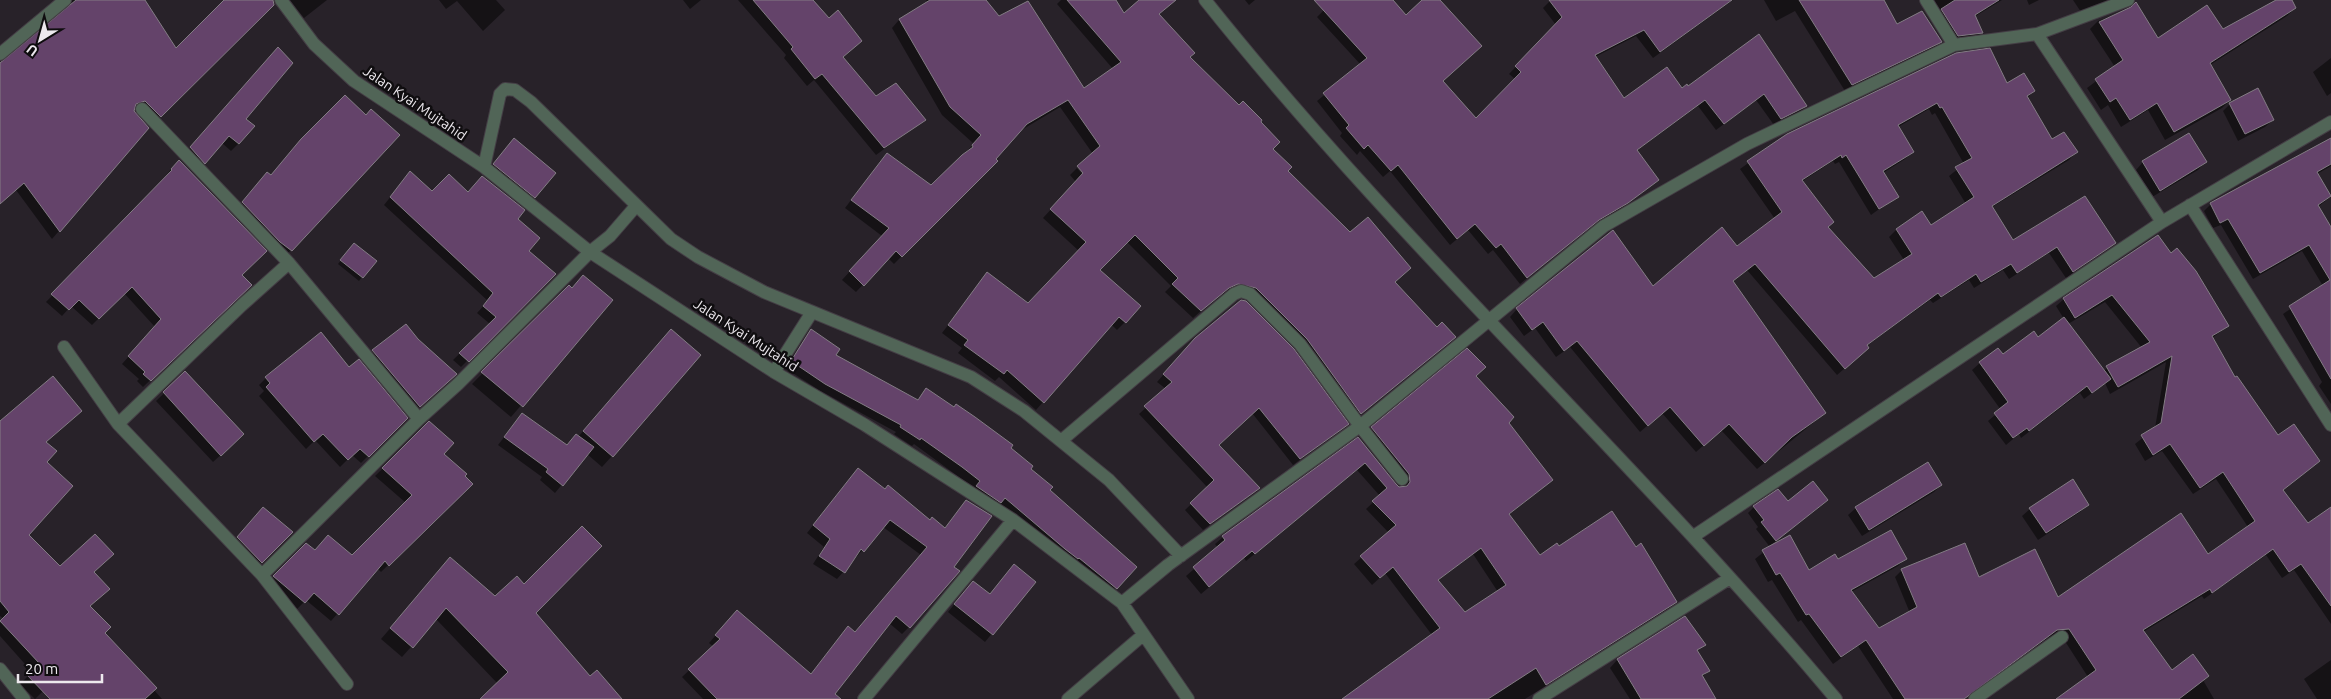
<svg xmlns="http://www.w3.org/2000/svg" width="2331" height="699" font-family="Ubuntu,sans-serif">
	<style>
		.shadow { fill: #0007; fill-rule: evenodd }
		.building { fill: #64436a; stroke: #837c84; fill-rule: evenodd }
		.lines { fill: none; stroke-linecap: round; stroke-linejoin: round }
		.minor-casing { stroke: #443e45; stroke-width: 14 }
		.minor { stroke: #516557; stroke-width: 12 }
		.labels { text-anchor: middle; stroke-width: 5; stroke-linejoin: round; paint-order: stroke }
		.street-label { font-size: 14px; fill: #ede9ee; stroke: #0f0d0f }
	</style>
	<rect width="100%" height="100%" fill="#282229"/>
	<path class="shadow" d="M73,0h70l33,50 48,-50h53l-4,1v3l-121,119 -15,-15 -3,1 -1,3 15,16 -96,111 -36,-49 -16,13v-137l64,-53 2,-6z
		M290,0h37l-23,18z
		M439,0h57l9,10 -22,21 -26,-30 -11,8z
		M683,0h18l-11,9z
		M738,0h74l30,57 34,41 48,22 -48,35 -62,-75 -7,6 -23,-28 2,-3z
		M926,0h58l14,18 85,72 30,-21 -56,-65 4,-4h54l9,15 17,-15h15l2,15 31,42 83,92 15,22 107,111 53,62 -94,77 -54,-74 -51,-51 -19,-5 -10,4 -26,23 -28,-26 6,-6 -44,-44 -29,28 27,52 -8,8 -6,-6 -75,86 -37,-33 -4,4 -37,-28 4,-5 -20,-15 45,-59 41,30 51,-53 -36,-33 33,-36 -6,-7 7,-7 9,11 7,-25 -33,-47 -40,24 -26,28 2,2 -102,103 -6,-6 -32,34 -14,-12 40,-44 -37,-28 35,-46 8,-8 43,33 43,-43 -32,-29 -50,-87 7,-8 29,-17z
		M1245,0h10l-6,5z
		M1324,0h67l15,17 17,-17h15l4,82 34,38 39,-41 -6,-5 47,-49 -13,-17 8,-8h182l-80,58 -17,-22 -41,21 29,42 64,-11 71,-52 47,70 -7,7 -25,12 -18,-25 -40,30 -18,-24 -62,45 14,35 -31,24 -29,16 -70,58 -27,-34 -5,4 -20,-24 -18,15 -60,-74 -7,6 -23,-26 -3,4 -17,-19 2,-3 -25,-32 44,-36 -44,-48 12,-12z
		M1764,0h118l15,26 44,15 -7,7 -89,43 -50,-80 -19,10z
		M1927,0h75l-28,17 7,16 -6,7 -24,3z
		M2027,0h12l-10,5z
		M2073,0h43l-35,12z
		M2279,0h11l5,8 -8,8 -77,49 20,35 -8,8 -57,32 -17,-30 -27,17 -13,-22 -7,5 -14,-22 28,-21 -25,-38 8,-8 33,-12 27,30 64,-9z
		M271,56l-27,63 -5,24 -8,8 -9,-8 -25,27 -13,-15z
		M2331,58v35l-4,3 -14,-24z
		M2006,85l28,6 -7,7 24,43 25,11 -7,8 -77,47 21,35 102,1 -49,35 -17,-25 -40,26 -6,-9 -29,18 -5,-8 -36,23 -3,-3 -64,46 -6,9 -23,20 -90,-105 -15,12 93,131 -68,56 -36,-39 -25,22 -34,-39 -22,19 -70,-85 -14,10 -21,-29 -11,8 -14,-19 7,-8 136,-21 84,-41 38,-28 -35,-50 47,-34zM1929,109l3,6 3,-2 29,51 -15,12 17,28 -35,22 -9,-13 -26,17 -7,7 15,23 -30,20 -47,-52 -26,-46 32,-21 2,3 4,-2 32,53 26,-19 -14,-23 22,-14 8,-7 -15,-25z
		M2230,104l43,16 -8,7 -27,14 -15,-30z
		M2331,140v26l-14,8 13,23 -12,10 13,23v174l-12,-18 3,-4 -39,-68 40,-28 -21,-35 -49,28 -32,-54 -8,3 -9,-17 7,-7z
		M507,147l27,50 -7,7 -40,-32z
		M2143,162h62l-7,8 -46,27 -16,-27z
		M172,168l68,108 10,9 -107,102 -6,-6 2,-2 -17,-15 33,-37 -31,-34 -32,32 -21,-19 -9,10 -16,-14 120,-124 -1,-1z
		M261,180l30,70 -6,6 -48,-47z
		M404,180l28,13h35l49,26 11,32 27,23 -93,93 -8,-7 37,-36 -13,-11 11,-12 -104,-96z
		M2157,236l71,90 -16,12 23,41 43,58 41,24 -37,30 26,34 23,-16v115l-37,-54 -12,8 -16,-23 -62,44 -2,-3 -59,36 28,39 32,9 11,19h-153l27,-22 -27,-42 -12,2 -86,62h-70l-35,-53 -25,18 -32,-44 -3,2 -26,-42 -4,2 -13,-23 15,-12 -14,-18 2,-2 -10,-14 6,-6 34,-4 33,3 -50,39 37,26 29,-11 68,-1 -7,7 -47,26 28,37 31,-16 -15,-36 7,-7 76,8 80,21 149,-43 41,-29 -32,-48 -23,15 -31,-43 -17,10 -10,-17 20,-16 11,-66 -56,32 -5,-11 -21,16 -4,-6 -59,45 -2,-4 -13,11 -18,-24 13,-11 -29,-40 8,-7 23,-7 35,-17 26,-20 -8,-13 8,-7zM2105,302l37,46 -39,23 -35,-47z
		M351,248l11,29 -3,4 -21,-17z
		M569,286l43,14 -101,117 -39,-33z
		M811,331l24,24 82,45 9,-10 83,59 39,41 68,98 -7,6 -135,-106 -60,-44 -2,2 -18,-12 2,-2 -77,-42 -34,-22z
		M661,341l-49,115 -10,11 -15,-13 -32,39 -15,-13 2,-3 -44,-32 24,-31 44,32 12,-9z
		M1189,346l158,78 -54,41 -41,-52 -35,33 41,42 -55,42 -18,-20 23,-22 -69,-74 27,-25 -9,-7z
		M373,351l75,29 -35,33 -47,-56z
		M349,368l57,50 -45,45 -9,-8 -12,12 -25,-27 -9,9 -47,-53 5,-5 -5,-6 7,-7z
		M185,373l50,69 -22,20 -57,-61z
		M1474,376l33,47 37,64 -36,28 32,41 19,-8 76,1 41,53 -8,7 -143,90h-181l88,-64 -47,-62 -13,12 -18,-21 35,-31 -23,-24 14,-13 -23,-26 -111,91 -2,-3 -43,36 -15,-18 32,-28 -3,-4 8,-7 135,-98 41,49h3v-6l-37,-46 7,-8zM1473,554l25,38 -34,22 -27,-33z
		M52,378l-7,65 1,19 -19,73 33,33 33,4 -4,35 14,26 59,66h-109l-9,-9 -9,9 -15,-15 12,-12 -32,-36v-13l4,-4 -4,-3v-195z
		M429,423l13,31 29,30 -90,88 -4,-4 -46,53 -25,-21 -9,9 -30,-25 39,-40 8,7 38,6 54,-54 -31,-27z
		M851,477l34,14 59,38 22,-28 -57,126 -7,7 -13,-11 -60,76h-126l-21,-22 32,-30 -5,-4 21,-24 80,56 31,-40 7,-7 6,5 67,-78 -38,-28 -46,52 -24,-15 11,-17 -17,-14z
		M1941,485l-7,7 -72,44 -14,-21 8,-7z
		M2088,505l-8,7 -42,28 -16,-24 8,-7z
		M257,514l35,18 -36,36 -24,-25z
		M450,559l45,39 39,15 56,65 26,21h-134l16,-15 -62,-65 -34,38 -21,-18z
		M1034,582l-49,60 -37,-30 18,-22 23,5z
		M1685,618l19,26 -8,8 12,19 -6,6 13,22h-85l-20,-31 7,-8z
		M2331,660v39h-14l-13,-20z"/>
	<path class="building" d="M76,0h69l31,48 48,-48h49l1,5 -113,112 -16,-16 -9,3 -2,7 15,17 -89,104 -36,-49 -24,21v-141z
		M753,0h60l16,18 9,-8 24,31 -19,16 33,39 20,-13 30,37 -42,28 -62,-74 -7,5 -24,-30 2,-2z
		M930,0h56l13,16 29,-15 56,87 37,-26 -54,-62h49l8,13 15,-13h37l-17,14 36,39 -5,4 49,48 4,-4 19,19 -1,2 19,20 -7,7 19,18 -4,4 62,61 18,-15 43,51 -16,14 42,45 5,-5 14,15 -95,77 -54,-75 -51,-51 -18,-4 -9,4 -28,23 -29,-27 6,-6 -43,-43 -35,35 41,36 -15,17 -7,-6 -75,86 -37,-33 -3,4 -40,-29 4,-5 -20,-15 39,-53 41,31 58,-61 -36,-33 33,-36 -6,-7 23,-20 -32,-46 -41,24 -31,35 2,2 -96,96 -6,-6 -32,35 -15,-15 40,-43 -38,-28 36,-47 44,32 31,-30 11,-8 -1,-2 9,-10 -31,-28 -51,-88z
		M1314,0h79l13,15 16,-15h18l42,46 -39,35 33,37 45,-46 -6,-6 47,-49 -13,-17h183l-72,52 -16,-22 -49,25 29,43 43,-31 15,21 5,-4 1,2 71,-52 48,72 -26,13 -17,-25 -40,30 -19,-24 -68,50 22,30 -31,23 -29,17 -72,58 -26,-34 -5,4 -21,-24 -18,15 -59,-74 -7,6 -23,-26 -4,4 -18,-21 3,-3 -26,-32 44,-35z
		M1799,0h85l13,24 25,-13 20,31 -90,43z
		M1955,0h44l-24,15 8,18 -25,3 -17,-27z
		M2276,0h16l4,8 -86,55 21,37 -57,32 -17,-29 -27,17 -14,-22 -6,4 -15,-23 28,-19 -24,-38 32,-15 5,-5 22,36 49,-33 16,24z
		M278,47l15,16 -47,56 9,7 -16,18 -10,-8 -24,28 -15,-17z
		M1990,48l17,35 17,-10 11,18 -8,5 25,43 12,-7 14,20 -86,54 21,34 72,-44 31,47 -43,29 -16,-25 -40,26 -6,-9 -30,18 -5,-8 -35,23 -3,-4 -71,52 2,3 -24,21 -90,-105 -22,17 93,132 -34,24 -27,26 -36,-39 -25,22 -34,-39 -22,19 -71,-85 -13,10 -21,-29 -11,8 -16,-22 97,-78 40,56 69,-59 15,19 45,-34 -35,-51 40,-27 169,-81zM1937,103l3,5 2,-1 30,51 -17,9 19,30 -43,28 -9,-14 -26,18 16,25 -38,24 -46,-51 6,-5 -32,-42 39,-25 1,3 4,-3 33,54 20,-12 -16,-26 31,-19 -16,-27z
		M2258,88l16,32 -29,14 -16,-31z
		M345,95l21,20 5,-6 29,26 -108,116 -12,-9 -38,-40 25,-30 4,3 30,-36z
		M2189,133l18,29 -47,29 -18,-30z
		M514,138l42,35 -21,25 -42,-34z
		M2331,138v26l-14,8 14,24 -13,9 13,22v152l-42,-73 41,-26 -21,-35 -49,28 -32,-54 -8,4 -10,-20z
		M179,160l88,91 -25,24 10,10 -101,96 -8,-7 2,-2 -17,-16 33,-37 -29,-32 -33,32 -20,-19 -10,10 -18,-16 121,-124 -1,-1z
		M410,171l22,20 17,-17 19,18 14,-16 43,34 -7,9 22,19 -11,13 27,23 -87,88 -10,-9 37,-36 -13,-11 10,-13 -103,-96z
		M2158,235l13,18 6,-5 19,23 33,55 -17,10 23,41 2,-1 41,59 16,-11 26,37 -37,29 25,33 23,-16v99l-30,-42 -12,8 -16,-23 -61,44 -2,-4 -67,41 29,40 21,-16 16,22 -30,23h-123l40,-29 -27,-41 -12,1 -93,69h-59l-39,-59 -25,17 -32,-43 -3,1 -26,-42 -4,2 -14,-25 28,-15 19,35 26,-16 3,5 53,-29 16,29 -56,31 28,38 38,-21 -16,-38 64,-26 14,34 56,-28 23,48 123,-84 27,41 47,-33 -32,-49 -23,16 -30,-44 -17,11 -12,-20 20,-12 11,-67 -54,31 -12,-21 44,-24 -38,-47 -37,23 -12,-20z
		M354,243l23,18 -14,17 -23,-18z
		M583,275l30,25 -90,107 -42,-35 88,-87 3,3z
		M1241,300l5,1 48,48 55,75 -49,35 -41,-51 -40,37 41,43 -50,36 -20,-21 24,-23 -70,-74 28,-24 -9,-8 32,-36z
		M2064,317l47,62 -19,14 -5,-7 -58,45 -2,-3 -14,10 -19,-25 14,-11 -29,-40 19,-14 5,6 31,-23 4,6z
		M406,324l12,15 39,35 -37,33 -48,-57z
		M671,329l30,26 -88,102 -30,-26z
		M811,329l29,20 -4,6 82,45 8,-12 28,19 2,-3 19,13 38,28 -2,3 22,18 -2,3 22,18 -3,3 87,77 -20,22 -38,-31 -1,1 -13,-10 -60,-51 -4,5 -25,-17 4,-5 -18,-14 -41,-29 -1,2 -20,-13 1,-2 -76,-41 -34,-23z
		M321,332l28,35 10,-8 49,59 -39,39 -9,-8 -12,11 -25,-26 -9,8 -48,-55 4,-4 -5,-6z
		M1467,348l19,19 -10,9 38,41 -5,6 44,57 -44,34 31,41 17,-12 2,3 53,-35 24,36 5,-4 36,59 -131,83 -10,-17 -48,31h-146l98,-71 -47,-61 -13,11 -20,-22 36,-31 -24,-24 15,-13 -22,-25 -110,91 -3,-3 -43,36 -16,-20 32,-27 -3,-4 136,-99 38,47 3,3 8,-1 3,-4 -1,-8 -38,-47zM1481,548l25,37 -41,27 -27,-32z
		M185,371l59,63 -23,22 -58,-64z
		M53,376l29,35 -36,31 11,9 -10,11 26,24 -44,49 31,31 35,-32 19,20 -20,18 16,17 -20,17 21,21 -6,6 52,55 -12,11h-95l-23,-24 12,-12 -39,-42 9,-9 -9,-11v-180z
		M522,413l45,32 9,-11 18,13 -31,39 -17,-14 2,-3 -44,-32z
		M429,421l25,22 -10,11 23,20 -2,2 8,8 -84,82 -4,-5 -46,54 -25,-22 -9,10 -32,-27 33,-33 9,7 13,-15 24,20 60,-60 -30,-27z
		M1928,462l14,23 -73,45 -14,-23z
		M858,468l27,21 3,-4 42,35 2,-3 13,11 21,-28 26,16 -38,51 6,4 -50,57 -14,-12 -61,78 6,5h-124l-29,-30 32,-30 -5,-4 22,-25 74,64 37,-48 7,6 72,-85 -37,-27 -26,32 -3,-3 -16,24 -26,-17 11,-17 -17,-14z
		M2073,479l16,26 -43,28 -17,-25z
		M1813,481l15,19 -52,41 -15,-19 3,-2 -11,-14 25,-17 10,12z
		M263,507l30,25 -31,31 -25,-26z
		M582,526l20,20 -66,67 54,63 7,-6 25,29h-142l28,-27 -62,-64 -33,40 -23,-20 60,-71 45,39 22,-20 7,8z
		M1014,564l22,18 -43,53 -39,-31 19,-23 17,13z
		M1685,616l21,29 -9,5 13,21 -8,4 14,24h-75l-24,-40z"/>
	<g class="lines">
		<defs>
			<path id="minor" d="M281,0l33,44 40,37 130,86 106,85 184,120 91,53 148,95 109,83 66,96
				M1205,0c196,246 429,458 631,699
				M1926,0l28,45
				M2037,34l91,-34
				M0,54l65,-54
				M142,109l147,154 130,156 39,-35 132,-132 20,-16 26,-30
				M484,167l16,-73 5,-5 10,1 16,12 140,137 27,18 66,35 207,85 53,34 85,69 72,76
				M2190,205l141,220
				M289,263l-47,42 -124,119 144,151 85,109
				M64,347l54,77
				M774,372l38,-60
				M1062,440l172,-146 7,-3 9,3 50,50 60,82 42,53
				M1694,536l468,-314 169,-100
				M262,575l157,-156
				M1122,603l46,-38 192,-139 244,-200 143,-82 207,-99 83,-11 125,188
				M0,669l24,30
				M864,699l149,-179
				M1068,699l75,-64
				M1539,699l191,-121
				M1975,699l87,-62"/>
		</defs>
		<use href="#minor" class="minor-casing"/>
		<use href="#minor" class="minor"/>
	</g>
	<g class="labels">
		<g class="street-label">
			<text transform="translate(415 103) rotate(34)" y="5">Jalan Kyai Mujtahid</text>
			<text transform="translate(746 335) rotate(33)" y="5">Jalan Kyai Mujtahid</text>
		</g>
	</g>
	<g transform="translate(40 40) rotate(217)" stroke="#0f0d0f" stroke-width="4" paint-order="stroke">
	<path d="M0-4L9 19L0 12L-9 19Z" fill="#ede9ee"/>
	<text y="-8" font-size="14" font-weight="bold" text-anchor="middle" fill="#ede9ee">U</text>
	</g>
	<path d="M18 674v8h84v-8" fill="none" stroke="#ede9ee" stroke-width="2.5"/>
	<text x="25" y="674" font-size="15" fill="#ede9ee" stroke="#0f0d0f" stroke-width="4" paint-order="stroke">20 m</text>
</svg>
